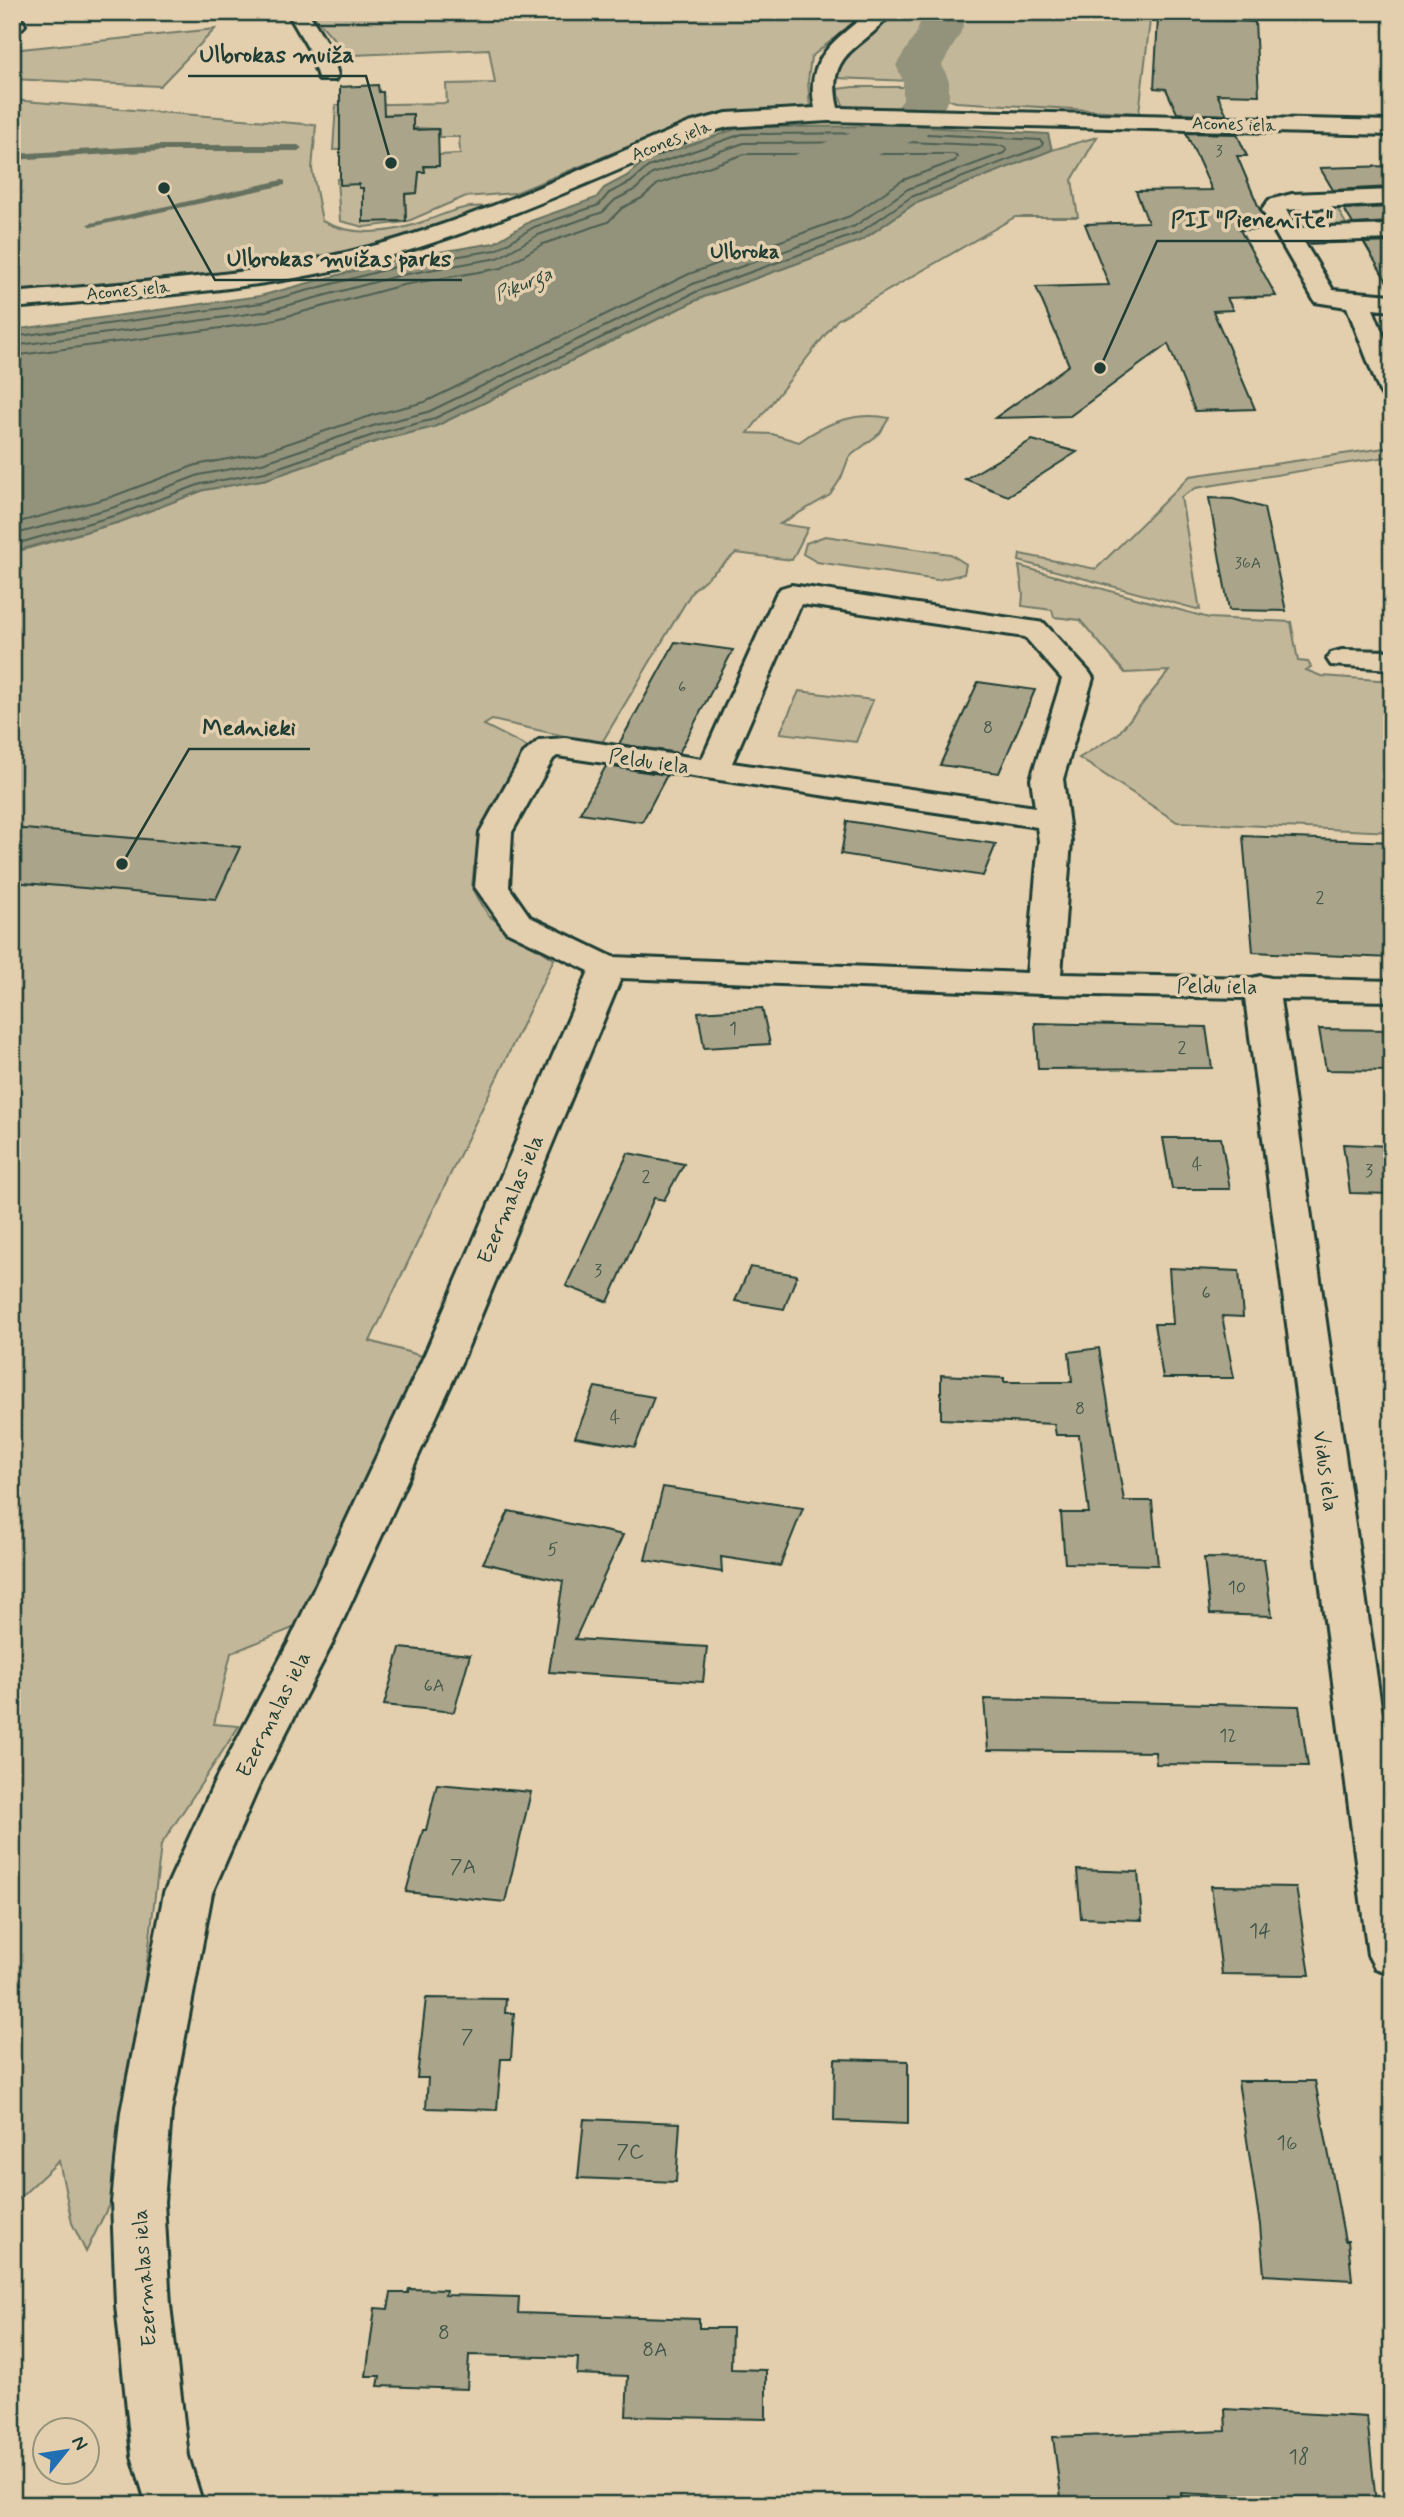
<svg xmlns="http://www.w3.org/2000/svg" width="1404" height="2517" font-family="Mynerve,sans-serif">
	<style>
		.green { fill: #c3b79a; stroke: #717a67; stroke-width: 2 }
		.water { fill: #93937c; stroke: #65715f; stroke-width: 2 }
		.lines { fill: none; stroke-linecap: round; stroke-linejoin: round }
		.shore { stroke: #4d5f51; stroke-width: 2 }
		.stream { fill: #65715f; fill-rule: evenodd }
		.river { fill: #93937c; fill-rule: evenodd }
		.building { fill: #aaa48a; stroke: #1f3d34; stroke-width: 2 }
		.minor-casing { stroke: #1f3d34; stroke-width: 6 }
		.minor { fill: #e3cfad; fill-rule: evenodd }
		.labels { text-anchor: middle; stroke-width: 7; stroke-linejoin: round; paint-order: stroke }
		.far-number-label { font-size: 16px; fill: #42574a }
		.far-street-label { font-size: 18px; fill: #1f3d34; stroke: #e3cfad }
		.number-label { font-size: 18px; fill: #42574a }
		.far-water-label { font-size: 19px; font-style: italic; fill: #2b463b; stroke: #e3cfad }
		.far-quarter-label { font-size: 21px; font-weight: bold; fill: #1f3d34; stroke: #e3cfad }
		.street-label { font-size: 21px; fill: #1f3d34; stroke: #e3cfad }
		.near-number-label { font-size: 21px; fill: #42574a }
		.leader { fill: none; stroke: #1f3d34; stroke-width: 2.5 }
		.callout-dot { fill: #1f3d34; stroke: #e3cfad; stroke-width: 2.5 }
		.callout-label { font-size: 23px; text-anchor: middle; font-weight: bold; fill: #1f3d34; stroke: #e3cfad; stroke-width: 7; stroke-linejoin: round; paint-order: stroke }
	</style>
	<rect width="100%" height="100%" fill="#e3cfad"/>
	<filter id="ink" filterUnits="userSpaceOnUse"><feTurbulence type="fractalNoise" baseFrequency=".0143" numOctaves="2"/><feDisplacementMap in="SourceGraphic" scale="14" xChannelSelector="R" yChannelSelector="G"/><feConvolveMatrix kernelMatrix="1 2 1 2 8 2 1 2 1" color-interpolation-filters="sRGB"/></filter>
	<g filter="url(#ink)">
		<path class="green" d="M310,12h557l-56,45 -3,24 2,28 -46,2 -76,11 -173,71 -51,4 -58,25 -42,5 -24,-6 -3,-42 22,-1v9l4,1v7l43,25 -1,-26 12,-1 2,-21h6l-1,-5 15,-1v-11l21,-1 -1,-17h-20v-8l-26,-1v-14l-49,1 -4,34 -27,1 3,-45 111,-2 -1,-19 49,-1 -6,-34 -136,6 -13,-9z
			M889,12h44l-30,51 8,18 -75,-3c5,-28 33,-47 53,-66z
			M964,12h187l-12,101 -183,-11 -15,-5 -7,-34z
			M215,29l-55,57 -148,-7v-29z
			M853,87h62l2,13 -9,12 -55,-3 -10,-4 -6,-16z
			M12,100l304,25 -4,44 10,52c34,17 72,12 106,-1 19,-7 38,-16 59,-13 -151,65 -314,74 -475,88z
			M1097,137l-25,43 6,37h-63l-178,103 -89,113 24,1 27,8c26,-19 58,-31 90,-24l-9,15 -31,24 -8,21 -11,17 -50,29 28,4 -16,32 -56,-7 -43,37 -92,154 -109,-24 -8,5 56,28 -66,114 -2,21 17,28 65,43 -184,382 62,18 -134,267 -67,27 -17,71 25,2 -78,119 -40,335 -35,72 -14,-29 -13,-62 -47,44v-1652l108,-31 84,-32 63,-11 114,-39 53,-13 267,-129 161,-58 52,-36 138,-54z
			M1334,203l15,26 -44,-1 -10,-5 -6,-11 3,-4z
			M1392,447v9l-196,32 -15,9 19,113 -181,-49 1,-7 76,15 94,-93z
			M825,536l125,18 16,10 -2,10 -27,6 -120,-18 -14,-8 3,-11z
			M1019,566l190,52 82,4 7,39 10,1 3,5 -5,3 15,6 71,5v151l-215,-10 -98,-64 39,-24 51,-63 -44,2 -45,-53 -26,-3 -2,-7 -30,-4 1,-12z
			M799,691l74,9 -17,42 -76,-9z"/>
		<path class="water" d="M908,126l140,8 4,16 -138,54 -52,36 -161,58 -267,129 -53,13 -114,39 -63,11 -84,32 -108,30v-222l248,-34 138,-37 96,-16 37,-22 65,-23 8,-10 23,-12 17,-15 97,-34z"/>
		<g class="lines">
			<path class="shore" d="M12,337l249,-34 138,-37 97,-16 38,-23 65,-22 10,-12 22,-11 17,-15 94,-33 166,-1 132,7 3,3 -2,4 -130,50 -52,36 -161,58 -267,129 -52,13 -114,39 -64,12 -84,31 -105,30
				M12,346l251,-34 138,-37 97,-17 40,-23 65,-23 12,-12 21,-11 16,-15 92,-31 163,-1 96,4 4,3 -3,4 -96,36 -53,37 -160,57 -267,129 -52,13 -114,38 -63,12 -84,32 -103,28
				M12,356l253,-34 138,-37 99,-17 41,-24 65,-22 14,-14 20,-10 16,-14 87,-30h209l3,3 -2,4 -52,19 -53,36 -161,58 -264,128 -52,13 -113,38 -64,12 -85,32 -99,27"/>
			<path class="stream" d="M161,145h137l4,3 -4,3h-137l-149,9v-6z
				M282,180l3,1v4l-194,42 -4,-3z"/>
			<path class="river" d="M924,12h44l-8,22 -18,31 7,16v19l-24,36 -104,42 -17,5 -17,-5 -7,-10 7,-10 104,-42 12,-16v-19l-7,-16 20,-31z"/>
		</g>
		<path class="building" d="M1158,18l97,4 4,73 -42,-1 10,21 -50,-2 -11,-24 -12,-1z
			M378,85l1,7h4l1,23 29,-1v16l25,-1 1,37h-15l1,6h-6l-2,21 -12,1 1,27 -43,1v-34h-4v-4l-19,1v-98z
			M1186,133l51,1 10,22h-10l31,73 -28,1 36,66 -49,2 6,12 -20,1 42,98 -60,2 -27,-67 -98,72 -75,2 74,-53 -33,-78 73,-2 -24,-61 63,-2 -12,-31 76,-1z
			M1392,166v21l-59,3 -13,-22z
			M1392,207v15l-39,2 -9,-15z
			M1392,242v48l-28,-47z
			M1032,440l45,12 -69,44 -43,-17z
			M1209,498l24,1 31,9 22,103 -57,-1z
			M675,642l58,8 -54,103 -60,-9z
			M978,682l57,8 -36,83 -59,-8z
			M606,766l61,9 -25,47 -62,-9z
			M847,821l149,23 -13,32 -142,-22z
			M12,828l228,19 -24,52 -204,-17z
			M1243,836l149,6v116l-139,-6z
			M762,1008l8,36 -66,4 -6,-36z
			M1035,1023l171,4 6,41 -174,1z
			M1319,1029l73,1v41l-66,-1z
			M1163,1138h58l9,51h-58z
			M1343,1144l49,2v48l-42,-1z
			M628,1153l56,11 -20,36 -10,-2 -46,104 -42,-16z
			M750,1267l47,8 -13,34 -49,-8z
			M1169,1268l70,3 4,46 -21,-1 12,62h-71l-9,-54h19z
			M1099,1348l25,153h28l6,64 -93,-2 -4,-50h28l-10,-78h-23l-2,-11 -113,-5v-44l63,3v4h68l-3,-30z
			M595,1387l59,10 -19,50 -60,-10z
			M663,1487l140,21 -23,58 -59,-9 1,15 -77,-12z
			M509,1511l114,24 -48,104 132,8 -4,35 -154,-10 14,-91 -80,-18z
			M1204,1558l60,1 8,57 -62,-2z
			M400,1648l70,7 -16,57 -70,-7z
			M984,1699l315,7 9,60 -152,-2 -1,-12 -167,-2z
			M437,1784l94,8 -26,110 -99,-10 17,-62h3z
			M1077,1870l61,2 4,48 -61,-2z
			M1211,1886l85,1 14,88 -88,-1z
			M426,1998l80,1 -1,14h9l-3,46h-10l-4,51 -71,-2 2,-30h-11z
			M835,2059l73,2v63l-74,-3z
			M1238,2081h77l30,160h3l4,39 -88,-5 -4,-50z
			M584,2119l96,4 -4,59 -98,-4z
			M409,2289l37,1 -1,5 74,2 -1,16 181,6v9h33l-1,41 35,1v49l-140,-3 2,-40 -51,-2 1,-16 -109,-3 -2,34 -89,-3 2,-10h-14l9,-68 13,1 3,-16h17z
			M1225,2409l142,8 9,86 -195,-10 2,12h-121l-9,-68 173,-6z"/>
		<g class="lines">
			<defs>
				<path id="minor" d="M287,12h21l22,36 8,27 -3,5h-16l-11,-32z
					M869,12h23c-27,38 -68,37 -54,96l554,13v14l-564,-14 -100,6 -23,6c-107,45 -213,95 -326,126 -118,33 -245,38 -367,49v-15c119,-11 241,-15 357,-46 110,-29 215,-80 320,-124l38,-10 88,-5c-11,-50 20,-67 54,-96z
					M12,13l7,2 6,10 -4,4 -9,2z
					M1392,190v14l-106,6 10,18 96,-3v14l-88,3 29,48 59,5v16l-19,-2 19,47v42l-9,-2 -4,-6 -32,-83 -32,-5 -53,-92 7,-10 23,-6z
					M791,585l253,38 45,49 4,6 -30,101 8,62 -10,133 191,4 9,-2 10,2 121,3v20l-112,-2 112,785v190l-17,-6 -7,-13 -123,-957 -202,-4 -422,-16 -156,376 -132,288 -72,139 -49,112 -41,219 -7,90 6,103 18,151 15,49h-56l-15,-49 -16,-151 -4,-103 9,-90 43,-219 51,-112 74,-139 136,-288 164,-383 -83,-40 -31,-44 5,-55 44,-79 15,-13 26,-2 137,21 74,-165 5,-6zM801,604l224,33 37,42 -31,100 4,28 -303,-44zM557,756l480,71 2,14 -12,132 -414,-16 -83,-40 -21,-30 3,-55 41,-73z
					M1342,650l50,1v18l-61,-4 -4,-6 4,-6z"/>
			</defs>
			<use href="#minor" class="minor-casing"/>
			<use href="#minor" class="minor"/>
		</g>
	</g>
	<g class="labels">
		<g class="far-number-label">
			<text x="1219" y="156">3</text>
			<text x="1248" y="568">36A</text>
			<text x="682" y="692">6</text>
		</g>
		<g class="far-street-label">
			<text transform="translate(1234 124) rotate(2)" y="6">Acones iela</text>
			<text transform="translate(671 140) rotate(-21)" y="6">Acones iela</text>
			<text transform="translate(128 290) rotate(-5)" y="6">Acones iela</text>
		</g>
		<g class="number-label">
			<text x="988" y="733">8</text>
			<text x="1320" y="903">2</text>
			<text x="733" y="1034">1</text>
			<text x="1182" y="1053">2</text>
			<text x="1197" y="1170">4</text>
			<text x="1369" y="1176">3</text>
			<text x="646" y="1182">2</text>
			<text x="598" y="1276">3</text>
			<text x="1206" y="1298">6</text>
			<text x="1080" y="1414">8</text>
			<text x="615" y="1423">4</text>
			<text x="553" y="1555">5</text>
			<text x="1237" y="1593">10</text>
			<text x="434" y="1691">6A</text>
			<text x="1228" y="1741">12</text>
		</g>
		<g class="far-water-label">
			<text transform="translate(523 283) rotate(-22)" y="7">Piķurga</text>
		</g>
		<g class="far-quarter-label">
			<text x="745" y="258">Ulbroka</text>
		</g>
		<g class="street-label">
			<text transform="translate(649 761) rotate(8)" y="7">Peldu iela</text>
			<text transform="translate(1217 986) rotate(1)" y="7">Peldu iela</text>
			<text transform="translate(510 1199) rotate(-67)" y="7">Ezermalas iela</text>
			<text transform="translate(1326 1471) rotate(82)" y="7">Vidus iela</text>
			<text transform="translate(273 1714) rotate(-63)" y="7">Ezermalas iela</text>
			<text transform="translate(144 2278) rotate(-94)" y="7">Ezermalas iela</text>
		</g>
		<g class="near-number-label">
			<text x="463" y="1873">7A</text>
			<text x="1260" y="1937">14</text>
			<text x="467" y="2043">7</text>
			<text x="1287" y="2149">16</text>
			<text x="630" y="2158">7C</text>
			<text x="444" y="2339">8</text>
			<text x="655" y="2356">8A</text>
			<text x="1299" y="2463">18</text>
		</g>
	</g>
	<path class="leader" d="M391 163L366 76H188M1100 368L1157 241H1347M164 188L215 280H462M122 864L189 749H310"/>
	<g class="callout-dot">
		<circle cx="391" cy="163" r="7"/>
		<circle cx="1100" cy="368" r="7"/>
		<circle cx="164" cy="188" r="7"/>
		<circle cx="122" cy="864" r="7"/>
	</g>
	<g class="callout-label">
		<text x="277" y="62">Ulbrokas muiža</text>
		<text x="1252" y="227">PII "Pienenīte"</text>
		<text x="339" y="266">Ulbrokas muižas parks</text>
		<text x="249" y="735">Mednieki</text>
	</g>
	<rect width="1404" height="2517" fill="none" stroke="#e3cfad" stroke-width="42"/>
	<rect x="21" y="21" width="1362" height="2475" fill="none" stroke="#1f3d34" stroke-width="2.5" filter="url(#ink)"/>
	<g transform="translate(66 2451) rotate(60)"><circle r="33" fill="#e3cfad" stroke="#95957d" stroke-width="2"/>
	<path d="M0-5L12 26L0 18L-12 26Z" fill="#1f6fb2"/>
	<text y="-10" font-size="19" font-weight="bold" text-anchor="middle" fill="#1f3d34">N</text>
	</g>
</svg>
